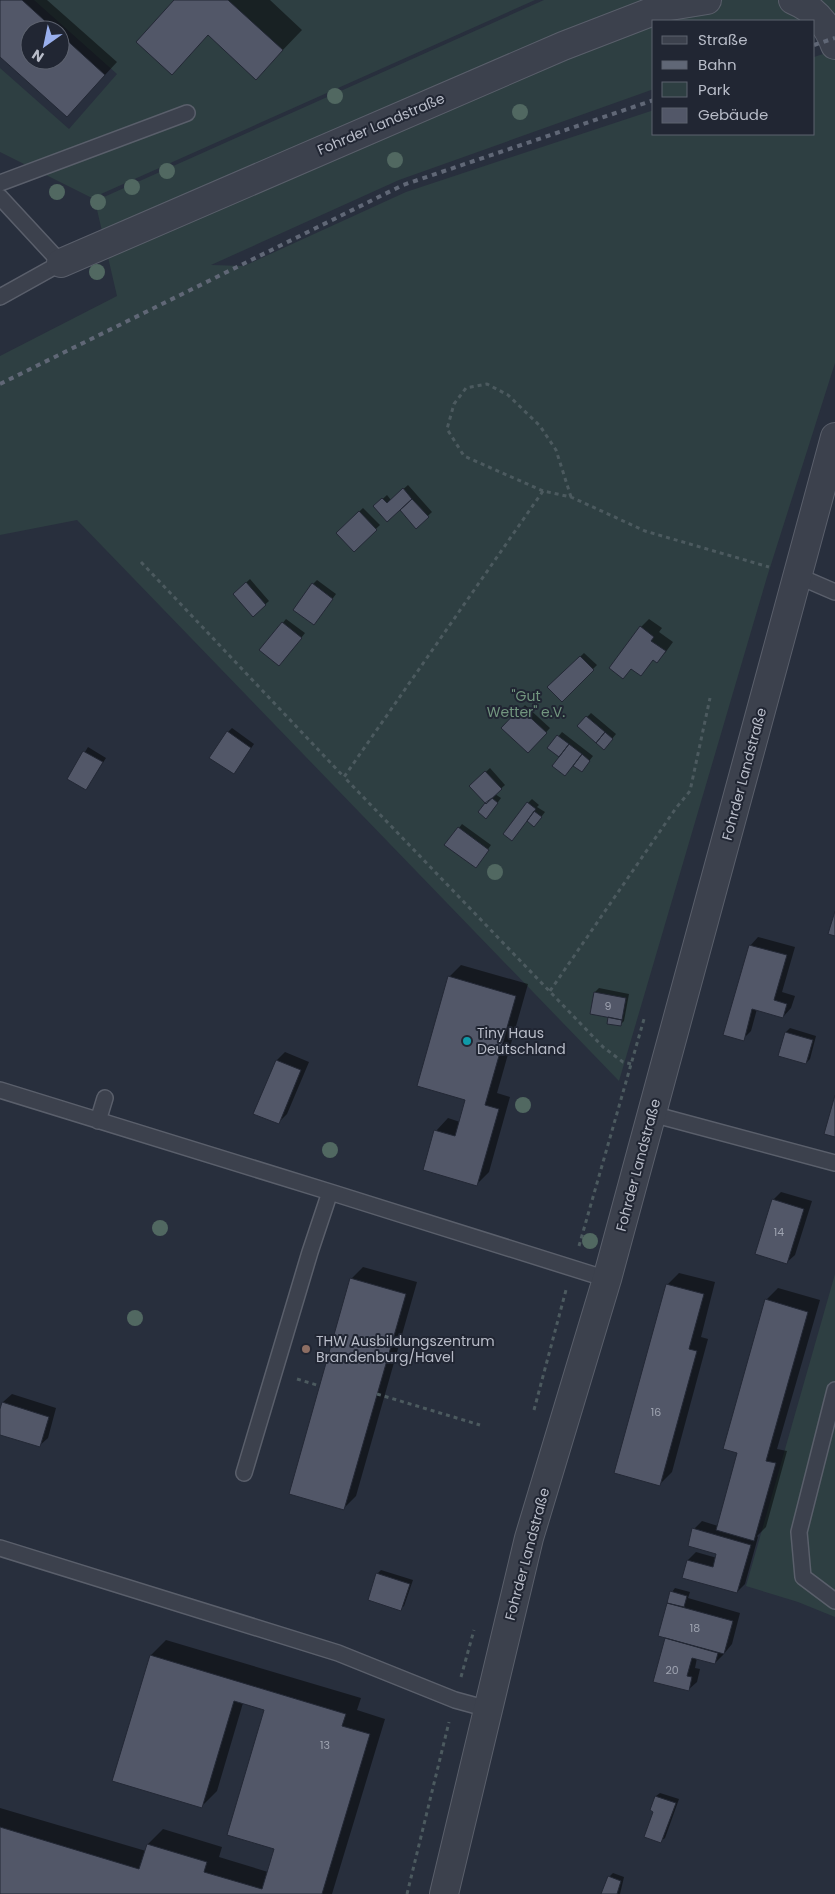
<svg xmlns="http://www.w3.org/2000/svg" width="835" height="1894" font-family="Poppins,sans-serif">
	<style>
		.green { fill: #2e3f42 }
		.shadow { fill: #0007; fill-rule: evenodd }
		.building { fill: #525768; stroke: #232835 }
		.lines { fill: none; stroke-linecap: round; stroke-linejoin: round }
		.lane-casing { stroke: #5a5f6b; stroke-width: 18 }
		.street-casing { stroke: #5a5f6b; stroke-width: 30 }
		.path { stroke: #4c5a5f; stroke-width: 3; stroke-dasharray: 4 4; stroke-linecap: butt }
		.lane { stroke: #3c414d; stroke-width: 15 }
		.street { stroke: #3c414d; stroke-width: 28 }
		.rail { stroke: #606776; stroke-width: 4; stroke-dasharray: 5 5; stroke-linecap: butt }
		.tree { fill: #516861 }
		.culture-dot { fill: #0f9aa8; stroke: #212633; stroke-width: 2 }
		.education-dot { fill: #8d6e63; stroke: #212633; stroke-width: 2 }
		.labels { text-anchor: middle; stroke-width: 4; stroke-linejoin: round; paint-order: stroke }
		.number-label { font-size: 11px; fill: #9ea3b0 }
		.street-label { font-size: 14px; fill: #b8bcc8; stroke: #212633 }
		.park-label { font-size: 14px; fill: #72967f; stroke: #212633 }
		.poi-label { font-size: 14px; fill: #b8bcc8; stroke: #212633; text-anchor: start }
	</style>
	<rect width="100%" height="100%" fill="#282f3d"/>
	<path class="green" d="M34,0h501l-443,198 -92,-46v-84l69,61 48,-55z
		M544,0h291v16l-21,5h-160v68l-255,91 -188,85 33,1 162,-74 248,-82v24h160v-77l21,-7v313l-68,214 -148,504 -542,-561 -77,15v-179l117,-60 -22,-95z
		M835,1274v343l-37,-15 -52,-16z"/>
	<path class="shadow" d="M0,0h47l70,62 -50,54 -67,-61zM30,30h30v30h-30z
		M176,0h94l32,30 -46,48z
		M408,485l24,27 -16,15 -16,-19 -25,-2 12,-11 4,5z
		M363,508l17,17 -26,25 -17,-17z
		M250,579l19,22 -16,14 -19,-21z
		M317,580l19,14 -19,26 -4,-36z
		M286,619l19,14 -22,28 -22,-11z
		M649,619l13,9 -3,4 14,10 -8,11 -8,8 -3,-2 -13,16 -9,-7 -9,9 18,-50z
		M584,653l13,12 -35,35 -13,-13z
		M525,705l25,23 -22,24 -25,-24z
		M591,713l25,21 -9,11 -29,-19z
		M232,728l22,16 -20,29 -6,-41z
		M562,732l31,24 -11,14 -33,-22z
		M88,747l18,11 -20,31 -17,-11z
		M490,768l15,17 -10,9 6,4 -11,15 -4,-10 -15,-17z
		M532,799l7,6 -2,2 8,5 -7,9 -11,-1 1,-17z
		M462,824l29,21 -12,17 -20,-34z
		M758,937l37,10 -13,45 13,4 -4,12 -8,9 -26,-8 -6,22 -8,8 7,-93z
		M461,965l67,19 -31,109 13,4 -21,75 -12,12 -41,-53 12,-13 12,4 7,-23 -18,-122z
		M599,988l30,6 -5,27 -4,4 -11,-9 -14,-24z
		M790,1028l26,8 -6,23 -4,4 -27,-8 7,-23z
		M285,1052l24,10 -22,52 -8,8 -2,-62z
		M781,1192l31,9 -17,54 -9,8 -13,-63z
		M363,1267l54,15 -61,214 -12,12 7,-229z
		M679,1273l36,9 -14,55 7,2 -36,133 -12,12 7,-199z
		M778,1288l42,12 -43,149 10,2 -21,76 -9,9 1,1 -13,47 -8,8 -54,-15 5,-17 8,-8 21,6 1,-5 -24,-24 8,-8 16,5 21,-74 27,-152z
		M12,1394l44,14 -8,30 -9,8 -39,-12v-21l3,-11z
		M381,1570l32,10 -9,26 -4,3 -23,-35z
		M675,1588l15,4 -2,6 52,15 -8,31 -9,11 -8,8 -18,-5 -2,10 5,1 -3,13 -9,8 -33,-9 11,-44 3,-33 3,-12z
		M166,1640l195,58 -4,12 28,9 -53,175h-332v-86l146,43 2,-7 15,-15 59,18 -3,10 49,15 7,-23 -9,-140 -23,-6 -26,88 -16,16 -88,-27 38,-125z
		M660,1793l19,6 -14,39 -4,3 -6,-30 1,-15z
		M613,1873l11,4 -4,17h-17l6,-17z"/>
	<path class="building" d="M0,0h22l33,30h-25v30h30v-26l45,41 -38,42 -67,-60z
		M174,0h54l55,50 -27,30 -48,-45 -36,40 -36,-33z
		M403,488l9,11 -25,23 -14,-16 9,-8 5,5z
		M412,499l17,18 -13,12 -16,-19z
		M359,511l18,19 -23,22 -18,-19z
		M246,582l20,23 -13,12 -20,-23z
		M312,583l21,16 -19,26 -21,-15z
		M282,622l20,16 -23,28 -20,-16z
		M640,626l14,11 -3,4 15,10 -9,12 -4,-3 -12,16 -10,-7 -8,10 -14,-11z
		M580,656l14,14 -32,32 -15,-15z
		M520,708l27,25 -19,20 -27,-25z
		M586,716l19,16 -9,11 -19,-17z
		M227,731l24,17 -17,26 -25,-16z
		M605,732l8,7 -9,11 -8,-7z
		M557,735l12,9 -10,13 -12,-9z
		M569,744l13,10 -17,22 -13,-10z
		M83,751l20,11 -17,28 -19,-11z
		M582,754l8,7 -8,11 -9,-6z
		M485,771l17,18 -16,15 -17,-18z
		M492,798l6,5 -12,16 -8,-7 7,-9z
		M527,802l9,7 -24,32 -9,-7z
		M534,811l8,6 -8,10 -7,-6z
		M458,827l31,23 -13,18 -32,-23z
		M835,911v25l-7,-2z
		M749,945l38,10 -13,45 13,4 -4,14 -31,-9 -8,32 -21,-6z
		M448,976l68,20 -31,109 14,4 -22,77 -54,-16 11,-40 21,6 10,-36 -48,-14z
		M594,992l32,6 -4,22 -32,-6z
		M608,1017l14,3 -1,6 -14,-2z
		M785,1032l28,8 -7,24 -28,-8z
		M276,1060l25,10 -22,54 -26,-10z
		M835,1095v42l-11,-3z
		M772,1199l32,10 -17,55 -32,-10z
		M350,1278l56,16 -62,216 -55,-16z
		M666,1284l38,10 -15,55 8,2 -37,135 -46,-13z
		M765,1299l43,13 -42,149 10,2 -22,78 -38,-11 21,-77 -14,-4z
		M2,1402l47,15 -9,30 -40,-12v-26z
		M692,1528l59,17 -14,48 -55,-15 5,-18 26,7 3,-13 -28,-8z
		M376,1573l34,11 -9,27 -33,-11z
		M670,1591l17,5 -3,11 -17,-4z
		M667,1603l66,18 -9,33 -66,-18z
		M665,1638l53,15 -3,11 -23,-6 -5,18 5,1 -3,14 -36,-9z
		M150,1655l196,59 -4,12 28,8 -48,160h-322v-67l139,42 8,-25 60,18 -3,10 58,17 12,-40 -47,-14 37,-125 -30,-9 -32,107 -90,-27z
		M655,1796l21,7 -15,40 -17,-6 9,-25 -3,-2z
		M608,1876l13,5 -4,13h-16z"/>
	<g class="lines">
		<defs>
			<path id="lane" d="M0,183l187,-70
				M0,197l61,66 -61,34
				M798,576l37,16
				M0,1090l330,102
				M652,1114l183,49
				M98,1121l7,-23
				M835,1390l-36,142 4,45 32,24
				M244,1473l66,-221 20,-60 277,87
				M0,1548l338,105 117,47 33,9"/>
			<path id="street" d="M793,0c21,9 34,23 42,45
				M61,263l502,-217 101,-39 43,-7
				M444,1894l85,-356 78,-259 228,-842"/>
		</defs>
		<use href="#lane" class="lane-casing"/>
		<use href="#street" class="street-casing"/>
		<path class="path" d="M543,491l-199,286 259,270 20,15 8,2
			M571,497l-15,-47 -16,-24 -32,-31 -21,-11 -21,4 -12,16 -7,25 17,27 79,35 28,6 74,34 124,36
			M141,562l203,215
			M550,991l126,-183 14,-17 20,-93
			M579,1246l65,-227
			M297,1379l23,7
			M377,1394l103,31
			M534,1410l32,-120
			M461,1677l13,-47
			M407,1894l42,-172"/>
		<use href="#lane" class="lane"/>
		<use href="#street" class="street"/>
		<path class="rail" d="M814,45l21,-7
			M0,384l403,-199 251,-85"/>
	</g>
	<g class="tree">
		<circle cx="335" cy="96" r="8"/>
		<circle cx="520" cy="112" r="8"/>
		<circle cx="395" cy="160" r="8"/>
		<circle cx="167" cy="171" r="8"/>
		<circle cx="132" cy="187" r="8"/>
		<circle cx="57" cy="192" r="8"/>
		<circle cx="98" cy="202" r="8"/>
		<circle cx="97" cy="272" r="8"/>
		<circle cx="495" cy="872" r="8"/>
		<circle cx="523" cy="1105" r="8"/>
		<circle cx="330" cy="1150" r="8"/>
		<circle cx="160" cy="1228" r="8"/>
		<circle cx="590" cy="1241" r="8"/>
		<circle cx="135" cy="1318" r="8"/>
	</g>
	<circle class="culture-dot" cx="467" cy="1041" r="5"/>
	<circle class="education-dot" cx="306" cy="1349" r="5"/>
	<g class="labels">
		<g class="number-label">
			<text x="608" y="1010">9</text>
			<text x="779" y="1236">14</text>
			<text x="656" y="1416">16</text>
			<text x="695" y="1632">18</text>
			<text x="672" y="1674">20</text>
			<text x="325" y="1749">13</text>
		</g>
		<g class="street-label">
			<text transform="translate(381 124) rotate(-23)" y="5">Fohrder Landstraße</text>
			<text transform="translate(744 774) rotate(-75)" y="5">Fohrder Landstraße</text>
			<text transform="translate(638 1165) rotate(-75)" y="5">Fohrder Landstraße</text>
			<text transform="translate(527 1554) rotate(-75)" y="5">Fohrder Landstraße</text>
		</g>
		<g class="park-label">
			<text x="526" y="701">"Gut<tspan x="526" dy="16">Wetter" e.V.</tspan></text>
		</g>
		<g class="poi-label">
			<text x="477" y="1038">Tiny Haus<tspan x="477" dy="16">Deutschland</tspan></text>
			<text x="316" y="1346">THW Ausbildungszentrum<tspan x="316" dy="16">Brandenburg/Havel</tspan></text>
		</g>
	</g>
	<rect x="652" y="20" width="162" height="115" fill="#212633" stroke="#5d626f"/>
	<rect x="662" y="36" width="25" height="8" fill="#3c414d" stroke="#5d626f"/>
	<text x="698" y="45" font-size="15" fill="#b8bcc8">Straße</text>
	<rect x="662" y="61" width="25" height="8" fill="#606776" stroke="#5d626f"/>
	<text x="698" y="70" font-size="15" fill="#b8bcc8">Bahn</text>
	<rect x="662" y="82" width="25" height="15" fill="#2e3f42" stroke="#5d626f"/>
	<text x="698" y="95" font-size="15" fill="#b8bcc8">Park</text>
	<rect x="662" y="108" width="25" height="15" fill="#525768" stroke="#5d626f"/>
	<text x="698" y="120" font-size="15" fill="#b8bcc8">Gebäude</text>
	<g transform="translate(45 45) rotate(213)"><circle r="24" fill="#212633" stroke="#5d626f"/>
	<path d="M0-4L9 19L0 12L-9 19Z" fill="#99afed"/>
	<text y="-8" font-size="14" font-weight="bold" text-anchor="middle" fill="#b8bcc8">N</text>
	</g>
</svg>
